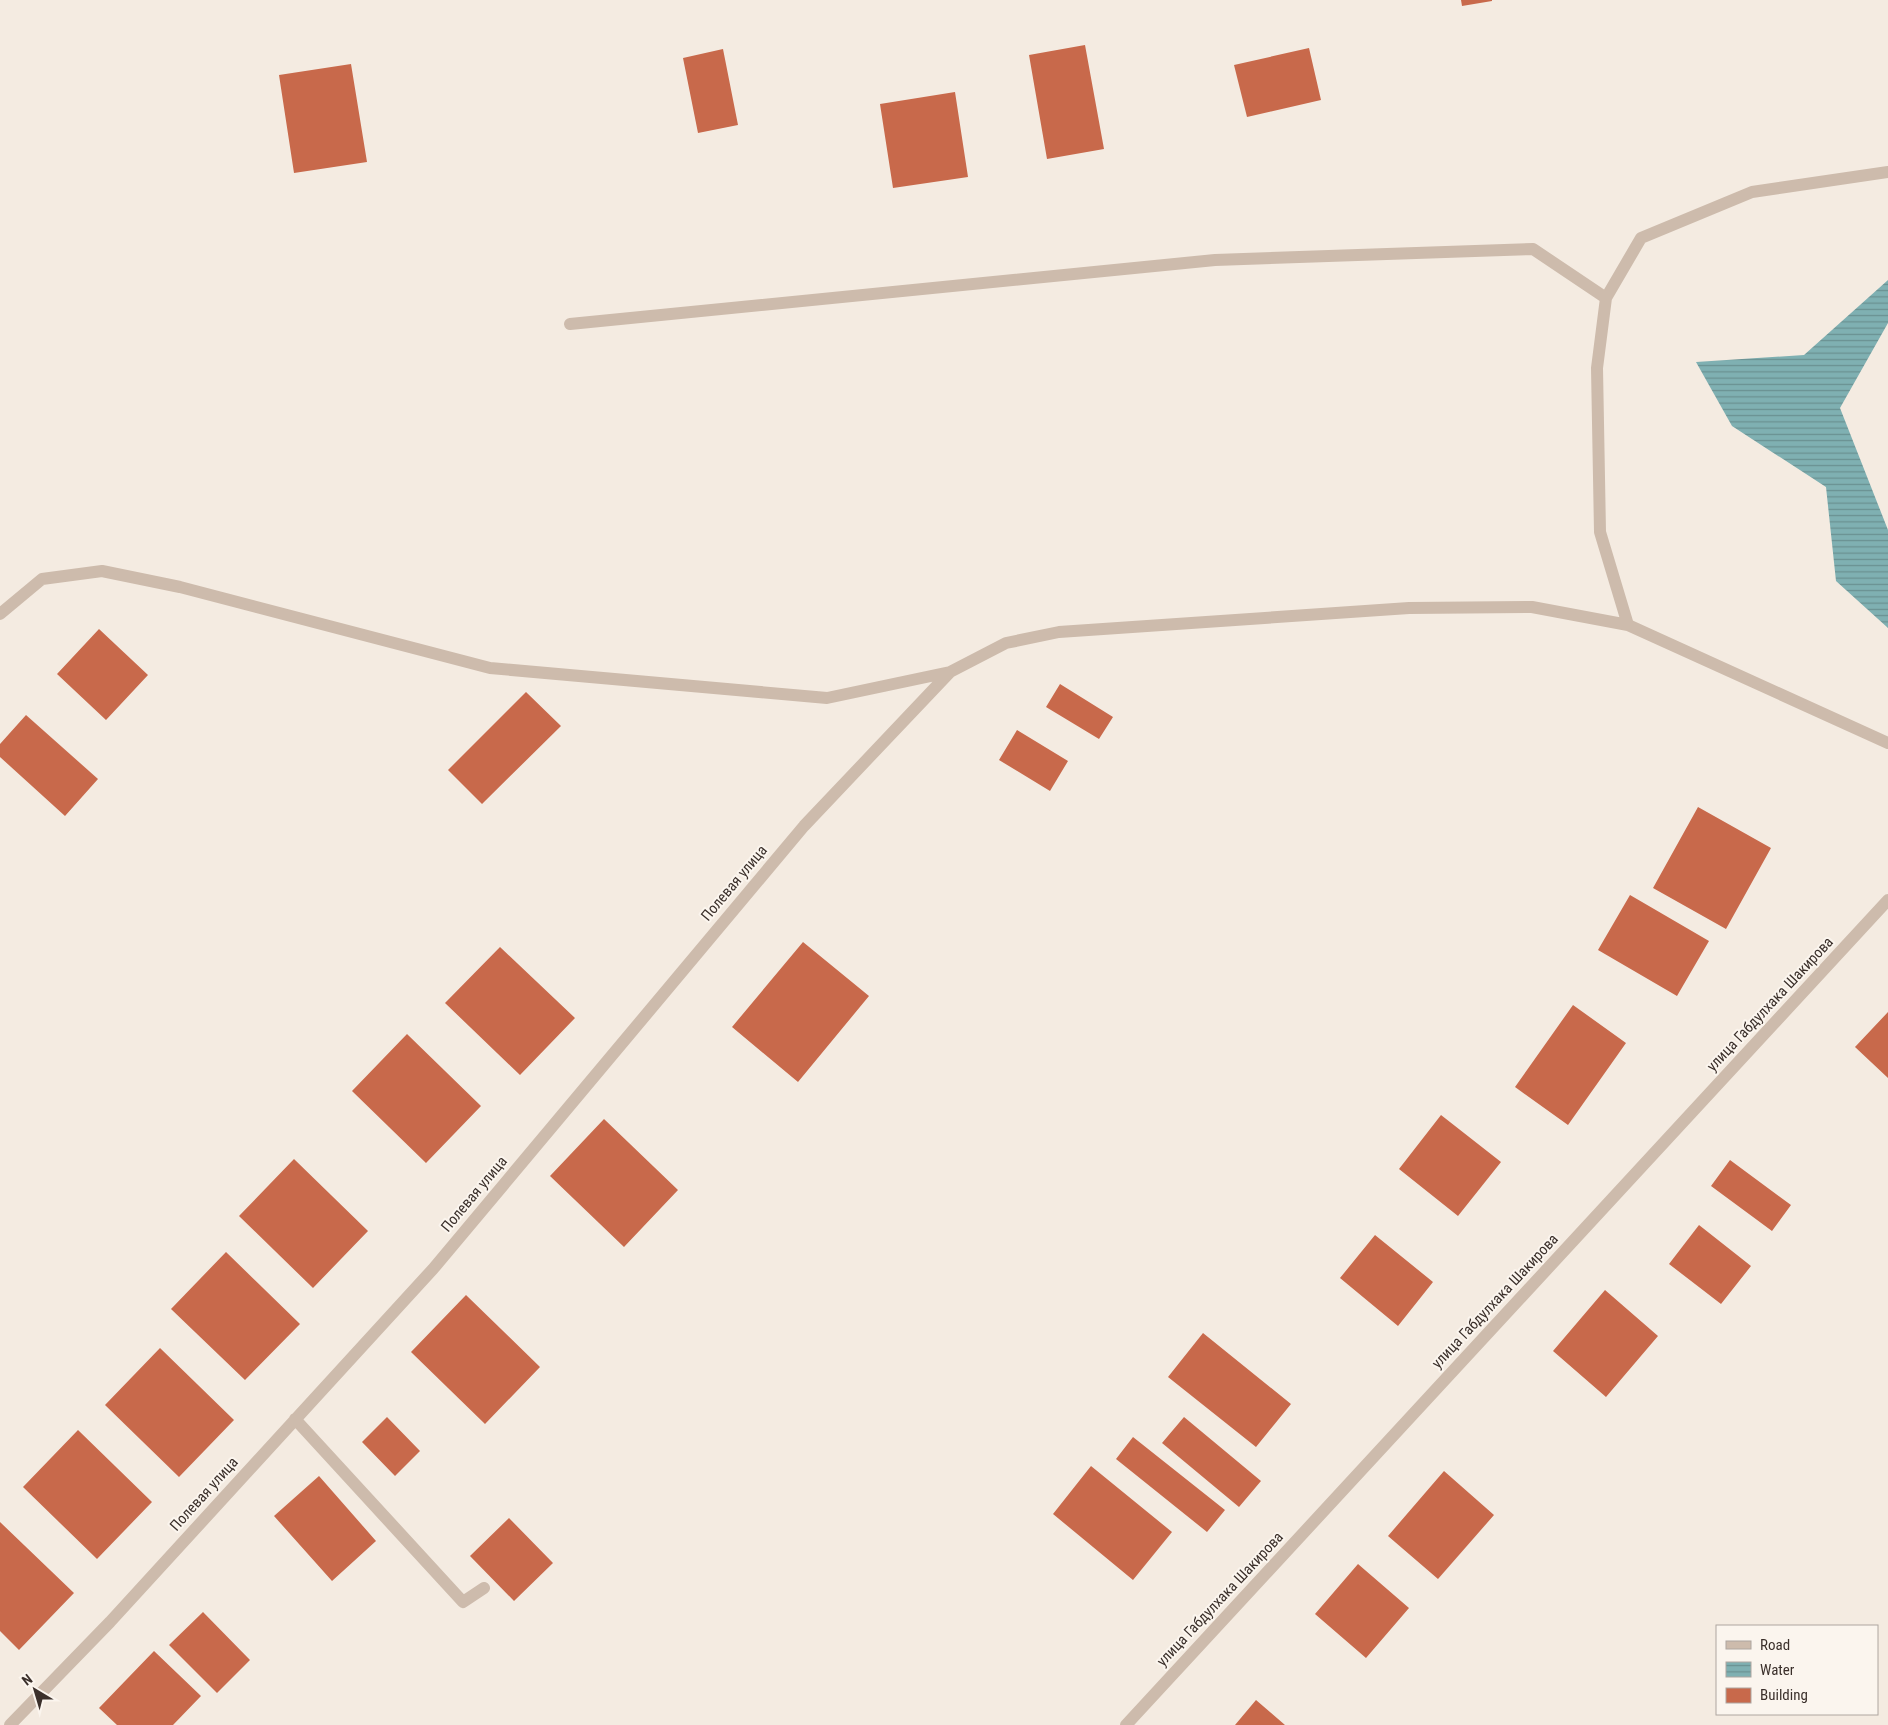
<svg xmlns="http://www.w3.org/2000/svg" width="1888" height="1725" font-family="'Roboto Condensed',sans-serif">
	<style>
		.water { fill: url(#water-rules) }
		.building { fill: #c8694b }
		.lines { fill: none; stroke-linecap: round; stroke-linejoin: round }
		.minor { stroke: #cdbbac; stroke-width: 12 }
		.labels { text-anchor: middle; stroke-width: 4; stroke-linejoin: round; paint-order: stroke }
		.street-label { font-size: 15px; fill: #3b302b; stroke: #fbf5ee }
	</style>
	<defs>
		<pattern id="water-rules" width="6" height="5" patternUnits="userSpaceOnUse" patternTransform="scale(1.25)"><rect width="6" height="5" fill="#7fb0b2"/><path d="M0 2.5h6" fill="none" stroke="#699091"/></pattern>
	</defs>
	<rect width="100%" height="100%" fill="#f4ebe1"/>
	<path class="water" d="M1888,280v43l-48,85 48,122v98l-52,-47 -10,-94 -94,-61 -36,-64 108,-7z"/>
	<path class="building" d="M1461,0h31v1l-30,5z
		M1085,45l19,104 -57,10 -18,-104z
		M1309,48l12,52 -74,17 -13,-52z
		M723,49l15,76 -40,8 -15,-75z
		M351,64l16,98 -73,11 -15,-98z
		M955,92l13,85 -75,11 -13,-84z
		M99,629l49,46 -42,45 -49,-46z
		M1060,684l53,33 -14,22 -53,-32z
		M526,692l35,34 -79,78 -34,-34z
		M26,715l72,64 -33,37 -65,-59v-13z
		M1017,730l51,31 -18,30 -51,-31z
		M1698,807l73,41 -45,81 -73,-41z
		M1630,895l79,46 -32,55 -79,-46z
		M803,942l66,54 -71,86 -66,-55z
		M500,947l75,71 -55,57 -75,-72z
		M1573,1005l53,38 -58,82 -53,-38z
		M1888,1012v66l-33,-31z
		M407,1034l74,72 -55,57 -74,-72z
		M1441,1115l60,47 -43,54 -59,-47z
		M604,1119l74,71 -54,57 -74,-71z
		M294,1159l74,72 -55,57 -74,-72z
		M1730,1160l61,45 -19,26 -61,-45z
		M1699,1225l52,41 -30,38 -52,-40z
		M1375,1235l58,47 -35,44 -58,-48z
		M226,1252l74,72 -55,56 -74,-71z
		M1605,1290l53,46 -52,61 -53,-46z
		M466,1295l74,72 -55,57 -74,-72z
		M1203,1333l88,71 -35,43 -88,-70z
		M160,1348l74,72 -55,57 -74,-72z
		M387,1417l33,34 -25,25 -33,-34z
		M1184,1417l77,64 -22,26 -77,-64z
		M78,1430l74,72 -55,57 -74,-72z
		M1133,1437l92,73 -18,22 -91,-73z
		M1091,1466l81,66 -39,48 -80,-66z
		M1444,1471l50,44 -56,64 -50,-43z
		M319,1476l57,65 -44,40 -58,-65z
		M509,1518l44,45 -39,38 -44,-45z
		M0,1522l74,71 -55,57 -19,-19z
		M1358,1564l51,44 -43,50 -51,-44z
		M203,1612l47,48 -33,33 -48,-48z
		M154,1651l47,45 -28,29h-56l-18,-17z
		M1256,1700l29,25h-50z"/>
	<g class="lines">
		<path class="minor" d="M570,324l645,-64 318,-11 73,49
			M0,614l42,-35 60,-8 78,16 310,81 337,30 123,-26 56,-29 53,-11 350,-24 123,-1 96,18 260,118
			M1628,625l-28,-93 -3,-164 9,-70 35,-60 111,-46 136,-20
			M295,1419l168,183 21,-14
			M10,1725l100,-103 323,-353 371,-443 146,-154
			M1126,1725l762,-825"/>
	</g>
	<g class="labels">
		<g class="street-label">
			<text transform="translate(734 883) rotate(-50)" y="5">Полевая улица</text>
			<text transform="translate(1770 1004) rotate(-47)" y="5">улица Габдулхака Шакирова</text>
			<text transform="translate(474 1194) rotate(-50)" y="5">Полевая улица</text>
			<text transform="translate(1495 1301) rotate(-47)" y="5">улица Габдулхака Шакирова</text>
			<text transform="translate(204 1494) rotate(-48)" y="5">Полевая улица</text>
			<text transform="translate(1220 1599) rotate(-47)" y="5">улица Габдулхака Шакирова</text>
		</g>
	</g>
	<rect x="1716" y="1625" width="162" height="90" fill="#fbf5ee" stroke="#aea6a0"/>
	<rect x="1726" y="1641" width="25" height="8" fill="#cdbbac" stroke="#aea6a0"/>
	<text x="1760" y="1650" font-size="15" fill="#3b302b">Road</text>
	<rect x="1726" y="1662" width="25" height="15" fill="url(#water-rules)" stroke="#aea6a0"/>
	<text x="1760" y="1675" font-size="15" fill="#3b302b">Water</text>
	<rect x="1726" y="1688" width="25" height="15" fill="#c8694b" stroke="#aea6a0"/>
	<text x="1760" y="1700" font-size="15" fill="#3b302b">Building</text>
	<g transform="translate(35 1690) rotate(322)" stroke="#fbf5ee" stroke-width="4" paint-order="stroke">
	<path d="M0-4L9 19L0 12L-9 19Z" fill="#3b302b"/>
	<text y="-8" font-size="14" font-weight="bold" text-anchor="middle" fill="#3b302b">N</text>
	</g>
</svg>
